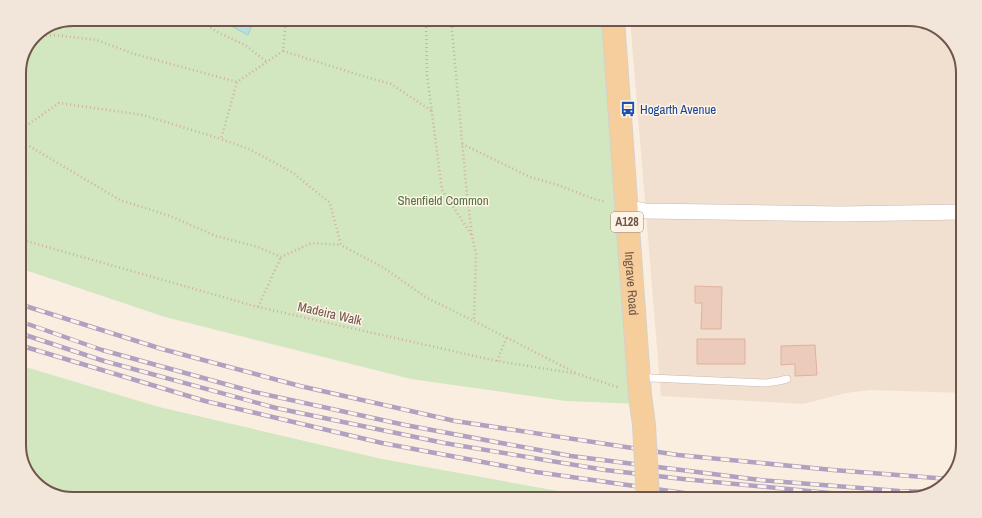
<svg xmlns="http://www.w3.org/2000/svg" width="982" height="518" font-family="'Archivo Narrow',sans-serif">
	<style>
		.residential { fill: #f1e0cf }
		.green { fill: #d2e6c0 }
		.water { fill: #b7dee1; stroke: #9ecdd2 }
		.building { fill: #edcbba; stroke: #dfb19c }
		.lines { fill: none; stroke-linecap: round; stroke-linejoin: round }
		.service-casing { stroke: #ccb8ab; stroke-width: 8 }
		.minor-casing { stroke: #ccb8ab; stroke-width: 16 }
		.primary-casing { stroke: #d7cfcc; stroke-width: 24 }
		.path { stroke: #d1af9e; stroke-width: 2.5; stroke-dasharray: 1 3; stroke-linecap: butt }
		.service { stroke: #fff; stroke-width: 7 }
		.minor { stroke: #fff; stroke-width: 15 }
		.primary { stroke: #f5ce9c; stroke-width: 22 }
		.rail-casing { stroke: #b0a1c1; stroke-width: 4.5 }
		.rail { stroke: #fdf3e6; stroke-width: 3; stroke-dasharray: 9; stroke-linecap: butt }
		.primary-bridge-casing { stroke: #d7cfcc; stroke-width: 24; stroke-linecap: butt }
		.primary-bridge { stroke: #f5ce9c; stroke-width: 22 }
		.labels { text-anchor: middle; stroke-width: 3; stroke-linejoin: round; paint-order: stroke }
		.shield { fill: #fdf3e6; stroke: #9a8479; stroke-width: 1 }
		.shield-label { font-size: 12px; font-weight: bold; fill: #6f554a }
		.transit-label { font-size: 13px; fill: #164399; stroke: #fdf3e6; text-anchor: start }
		.park-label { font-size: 13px; fill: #547442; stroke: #fdf3e6 }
		.street-label { font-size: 13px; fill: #6f554a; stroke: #fdf3e6 }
		.rim { fill: none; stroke: #6f554a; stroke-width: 2 }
	</style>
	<rect width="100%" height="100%" fill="#faeee0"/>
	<path class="residential" d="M630,19h279l24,6 21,18 9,26v324l-92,-3 -25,3 -43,11 -142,-8z"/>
	<path class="green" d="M73,19h540l28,385 -75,-3 -155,-22 -246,-62 -146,-49v-199l16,-34z
		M19,365l140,42 223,52 220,40h-208l-25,-4v4h-296l-24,-6 -21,-18 -9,-26z"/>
	<path class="water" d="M218,19h36l-6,16z"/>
	<path class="building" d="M695,286l27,1 -1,42h-20l1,-26h-7z
		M697,339h48v25h-48z
		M815,345l2,30 -22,1v-12l-14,1v-19z"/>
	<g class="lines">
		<defs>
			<path id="service" d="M641,376l10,2 115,5 13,-2 8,-2"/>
			<path id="minor" d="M626,207l20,4 194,3 123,-2"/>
			<g id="primary">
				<path id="s1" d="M613,19l27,376 4,30"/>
			</g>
		</defs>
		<use href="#service" class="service-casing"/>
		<use href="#minor" class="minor-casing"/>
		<use href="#primary" class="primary-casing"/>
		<path class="path" d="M197,19l22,14 26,12 22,17
			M286,19l-3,32 -46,31 -16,57 28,10 43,23 38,31 11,42 43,23 43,30 47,23
			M426,19l1,56 15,115 29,44
			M451,19l15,166 6,51 4,18 -2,67 102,52
			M34,37l21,-2 42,5 37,14 103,28
			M283,51l73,23 35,10 41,27
			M19,131l40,-28 84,12 78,24
			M19,140l101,60 50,16 46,20 42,11 23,10 31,-14 29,2
			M462,144l68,33 28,8 36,14 12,3
			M19,239l239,68 239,54 81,13 42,14
			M258,307l23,-50
			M497,361l10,-24"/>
		<use href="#service" class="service"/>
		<use href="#minor" class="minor"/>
		<use href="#primary" class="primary"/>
		<defs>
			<path id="rail" d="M19,304l143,45 138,37 155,35 223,34 155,15 116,9
				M19,321l83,29 152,42 151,33 166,31 189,24 139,11 34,1
				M19,333l85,28 172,47 168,35 161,27 78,9 188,18 29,2
				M19,345l186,56 177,42 154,29 190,27"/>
		</defs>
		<use href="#rail" class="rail-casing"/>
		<use href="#rail" class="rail"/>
		<defs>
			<path id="primary-bridge" d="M644,425l4,74"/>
		</defs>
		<use href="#primary-bridge" class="primary-bridge-casing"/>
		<use href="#primary-bridge" class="primary-bridge"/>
	</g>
	<defs>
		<symbol id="bus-bare" viewBox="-9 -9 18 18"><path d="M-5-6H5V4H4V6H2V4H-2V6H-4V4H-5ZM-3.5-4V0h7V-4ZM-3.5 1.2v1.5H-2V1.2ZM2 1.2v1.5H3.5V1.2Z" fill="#1a4fb4" stroke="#fdf3e6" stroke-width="2.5" paint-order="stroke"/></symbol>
	</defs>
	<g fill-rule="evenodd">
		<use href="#bus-bare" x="617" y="98" width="22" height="22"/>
	</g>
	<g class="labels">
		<rect class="shield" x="611" y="212" width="32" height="20" rx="3"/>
		<g class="shield-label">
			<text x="627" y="226">A128</text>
		</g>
		<g class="transit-label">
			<text x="640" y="114">Hogarth Avenue</text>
		</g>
		<g class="park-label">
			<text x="443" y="205">Shenfield Common</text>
		</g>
		<g class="street-label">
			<text dy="5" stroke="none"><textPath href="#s1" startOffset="265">Ingrave Road</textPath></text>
			<text transform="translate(330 313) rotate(13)" y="5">Madeira Walk</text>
		</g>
	</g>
	<path d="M0 0H982V518H0ZM73 26H909A47 47 0 0 1 956 73V445A47 47 0 0 1 909 492H73A47 47 0 0 1 26 445V73A47 47 0 0 1 73 26Z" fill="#f2e6da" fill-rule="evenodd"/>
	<path class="rim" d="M73 26H909A47 47 0 0 1 956 73V445A47 47 0 0 1 909 492H73A47 47 0 0 1 26 445V73A47 47 0 0 1 73 26Z"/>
</svg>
